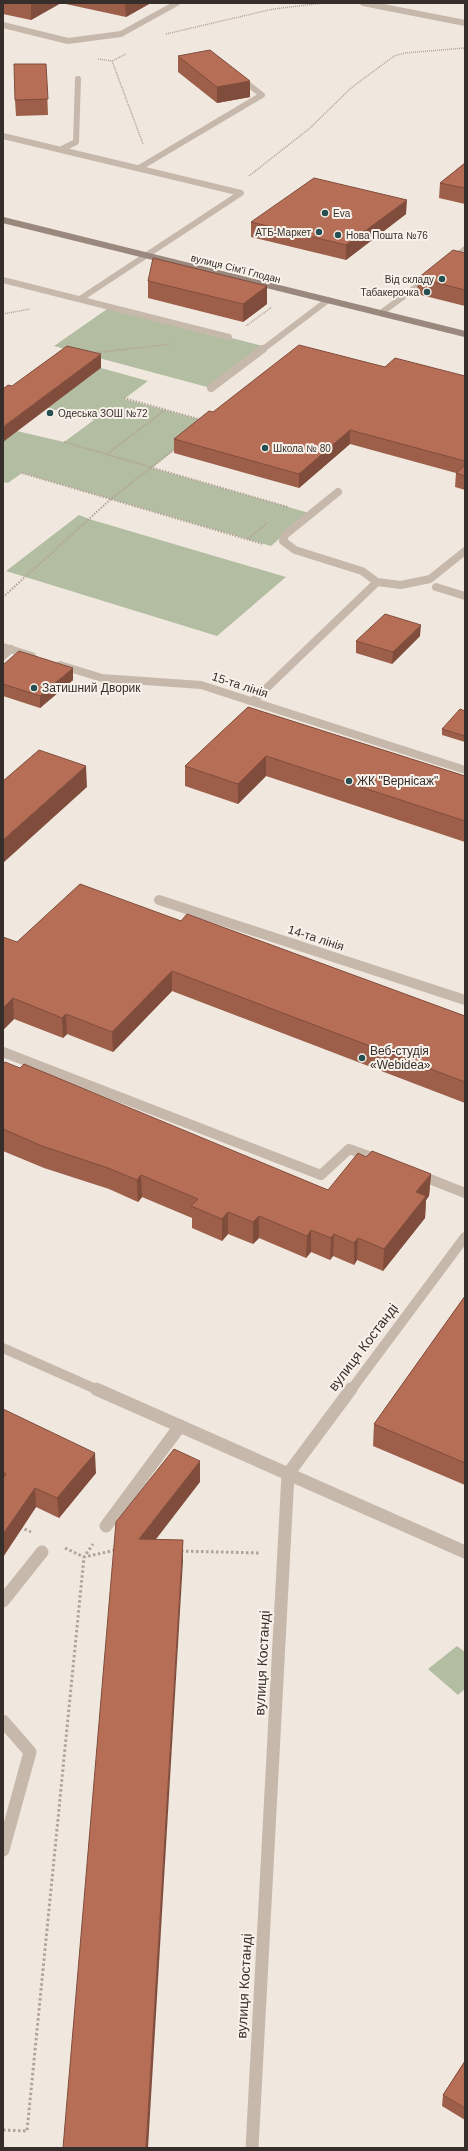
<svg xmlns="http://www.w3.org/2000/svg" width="468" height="2151" font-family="Helvetica,sans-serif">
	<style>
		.green { fill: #b3bda1 }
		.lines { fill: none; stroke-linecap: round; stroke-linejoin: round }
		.path-far2 { stroke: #b2a397; stroke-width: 1.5; stroke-dasharray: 1 1; stroke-linecap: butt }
		.path-far1 { stroke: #b2a397; stroke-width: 2; stroke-dasharray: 1.5 1.5; stroke-linecap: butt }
		.path { stroke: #b2a397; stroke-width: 3; stroke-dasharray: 2.5 2.5; stroke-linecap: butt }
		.lane-far3 { stroke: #c7b8ac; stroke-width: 6 }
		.lane-far2 { stroke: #c7b8ac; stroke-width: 8 }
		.lane-far1 { stroke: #c7b8ac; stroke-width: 10 }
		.lane { stroke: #c7b8ac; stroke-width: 13 }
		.street-far2 { stroke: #c7b8ac; stroke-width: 8 }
		.street-far1 { stroke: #c7b8ac; stroke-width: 10 }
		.street { stroke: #c7b8ac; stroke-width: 13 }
		.secondary { stroke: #9a887e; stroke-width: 6 }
		.wall { fill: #9d5f4a }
		.shaded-wall { fill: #804d3c }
		.building { fill: #b76e56; stroke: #804d3c }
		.poi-dot { fill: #254f52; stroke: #f8f2eb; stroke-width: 1.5 }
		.labels { text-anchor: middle; stroke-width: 4; stroke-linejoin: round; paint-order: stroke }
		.far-poi-label { font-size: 10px; fill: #362e2a; stroke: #f8f2eb; text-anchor: start }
		.far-street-label { font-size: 10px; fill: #362e2a; stroke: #f8f2eb }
		.street-label { font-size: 12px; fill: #362e2a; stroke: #f8f2eb }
		.poi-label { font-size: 12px; fill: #362e2a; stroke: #f8f2eb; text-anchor: start }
		.near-street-label { font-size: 14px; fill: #362e2a; stroke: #f8f2eb }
	</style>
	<rect width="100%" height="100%" fill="#f0e8df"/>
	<!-- green -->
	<path class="green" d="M110 307 267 347 211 388 54 346Z
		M101 368 148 381 124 399 209 422 152 468 309 513 271 546 22 473 8 483 3 482V441L17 431 64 442 94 420 48 408Z
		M79 515 89 519 286 577 217 636 6 571Z
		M457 1646 465 1652V1689L458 1695 428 1669Z"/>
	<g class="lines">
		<!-- path-far2 -->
		<path class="path-far2" d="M166 34 273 9 324 3
			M98 59 112 61 143 144
			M112 61 126 54
			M249 176 310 128 351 88 394 56 405 53 465 48
			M3 314 30 309
			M246 326 272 307
			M119 350 171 344"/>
		<!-- path-far1 -->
		<path class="path-far1" d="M92 353 128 349
			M124 398 202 420
			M64 442 288 507
			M107 454 165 410
			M22 473 263 544
			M248 539 267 523
			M3 597 111 499 176 448"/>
		<!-- path -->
		<path class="path" d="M20 1527 31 1532
			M65 1548 84 1557 93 1544
			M181 1551 260 1553
			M3 2130 27 2131 84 1557 116 1550"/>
		<!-- lane-far3 -->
		<path class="lane-far3" d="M363 3 465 23
			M3 25 68 41 121 34 177 3
			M3 136 241 193 80 299
			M62 149 76 142 78 79
			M139 168 262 95 239 77
			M451 260 465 249
			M3 280 229 337
			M381 313 427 279
			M262 350 328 300"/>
		<!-- lane-far2 -->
		<path class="lane-far2" d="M211 388 263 349
			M338 492 285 535 283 541 295 550 362 571 377 582 401 585 430 579 465 551
			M436 587 465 596
			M3 656 11 649
			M253 701 377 582"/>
		<!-- lane-far1 -->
		<path class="lane-far1" d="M159 900 465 1000
			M3 1052 321 1175 349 1149 380 1160
			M417 1174 465 1193"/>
		<!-- lane -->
		<path class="lane" d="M106 1526 180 1426
			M3 1601 42 1552
			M3 1721 30 1752 3 1850"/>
		<!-- street-far2 -->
		<path class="street-far2" d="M3 647 32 656
			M60 665 102 678 201 685 465 770"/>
		<!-- street-far1 -->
		<path class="street-far1" d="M3 1348 98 1390
			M351 1390 465 1237"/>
		<!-- street -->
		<path class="street" d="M96 1389 465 1552
			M252 2148 288 1474 351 1389"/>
		<!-- secondary -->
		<path class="secondary" d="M3 220 465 334"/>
	</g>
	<!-- wall -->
	<path class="wall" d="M3 3H149V4L126 17 61 3 31 20 3 14Z
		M178 56 250 97 217 103 178 72Z
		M46 64 48 115 16 116 15 100Z
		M465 163V204L439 198 440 183Z
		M406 214 346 260 251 237V222Z
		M465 253V306L417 294 418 278Z
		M148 281 267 286V304L243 322 148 298Z
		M385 367 465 376V490L455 487 456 473 350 444 299 488 174 453V439L213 412Z
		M420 636 392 664 356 653V641Z
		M3 665 73 680 40 708 3 696Z
		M248 707 465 776V842L266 776 238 804 185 786V766Z
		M465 711V742L442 735V729Z
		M181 921 465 1016V1103L172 991 113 1052 67 1034 63 1038 14 1019 3 1030 17 942Z
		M3 1064 328 1190 366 1157 431 1174 429 1196 426 1200 425 1218 383 1271 357 1260 354 1265 333 1256 330 1260 311 1252 306 1258 259 1238 253 1244 228 1234 222 1241 192 1228V1218L142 1197 138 1202 109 1189 44 1168 3 1151Z
		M465 1296V1485L373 1446 374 1424Z
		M3 1409 96 1473 59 1518 36 1507 3 1557Z
		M465 2061V2120L442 2106 443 2095Z"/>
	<!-- shaded-wall -->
	<path class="shaded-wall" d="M33 3H61L31 20V4Z
		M125 3H149V4L126 17Z
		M250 81V97L217 103V87Z
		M407 200 406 214 346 260V245Z
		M267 286V304L243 322V304Z
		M101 354V368L3 442V427Z
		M350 430V444L299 488V474Z
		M421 625 420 636 392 664 393 652Z
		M73 668V680L40 708V696Z
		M266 756V776L238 804V784Z
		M86 766 87 787 3 863V840Z
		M172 971V991L113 1052 112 1032Z
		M13 998 14 1019 3 1030V1008Z
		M66 1014 67 1034 63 1038 62 1018Z
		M431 1174 429 1196 426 1200 425 1218 383 1271 384 1249 416 1192Z
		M141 1175 142 1197 138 1202 137 1180Z
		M228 1212V1234L222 1241V1219Z
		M259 1216V1238L253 1244V1222Z
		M311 1230V1252L306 1258 307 1236Z
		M334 1234 333 1256 330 1260 331 1238Z
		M358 1238 357 1260 354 1265V1243Z
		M95 1453 96 1473 59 1518 57 1498Z
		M200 1461V1482L140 1560 139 1539Z
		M35 1488 36 1507 3 1557V1534Z
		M183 1540V1561L148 2148H146Z"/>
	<!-- building -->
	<path class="building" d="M210 50 250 81 217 87 178 56Z
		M14 64H46L48 99 15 100Z
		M465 163V188L440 183Z
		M314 178 407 200 346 245 251 222Z
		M453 250 465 253V290L418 278Z
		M153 258 267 286 243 304 148 281Z
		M299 345 385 367 395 358 465 376V384L464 385H465V461L350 430 299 474 174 439 209 411 213 412Z
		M67 346 101 354 3 427V389L8 385 12 386Z
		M465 465V476L456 473Z
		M385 614 421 625 393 652 356 641Z
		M19 651 73 668 40 696 3 684V665Z
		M248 707 465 776V821L266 756 238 784 185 766Z
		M460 709 465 711V736L442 729Z
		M39 750 86 766 3 840V781Z
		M80 884 181 921 187 914 465 1016V1082L172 971 112 1032 66 1014 62 1018 13 998 3 1008V937L17 942Z
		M5 1062 20 1068 24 1064 328 1190 358 1153 366 1157 372 1151 431 1174 416 1192 426 1196 384 1249 358 1238 354 1243 334 1234 331 1238 311 1230 307 1236 259 1216 253 1222 228 1212 222 1219 191 1206 198 1199 141 1175 137 1180 108 1168 42 1146 3 1129V1064Z
		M465 1296V1463L374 1424Z
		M3 1409 95 1453 57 1498 35 1488 3 1534V1478L6 1474 3 1472Z
		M174 1449 200 1461 139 1539 183 1540 146 2148H63L116 1522Z
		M465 2061V2108L443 2095Z"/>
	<!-- markers -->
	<g class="poi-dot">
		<circle cx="325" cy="213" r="4"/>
		<circle cx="319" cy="232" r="4"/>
		<circle cx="338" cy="235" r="4"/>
		<circle cx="442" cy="279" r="4"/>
		<circle cx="427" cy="292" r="4"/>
		<circle cx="50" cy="413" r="4"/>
		<circle cx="265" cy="448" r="4"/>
		<circle cx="34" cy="688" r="4"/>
		<circle cx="349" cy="781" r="4"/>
		<circle cx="362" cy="1058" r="4"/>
	</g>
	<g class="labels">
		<!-- far-poi labels -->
		<g class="far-poi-label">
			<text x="333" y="217">Eva</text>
			<text x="311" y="236" text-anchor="end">АТБ-Маркет</text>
			<text x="346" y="239">Нова Пошта №76</text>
			<text x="434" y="283" text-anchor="end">Від складу</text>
			<text x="419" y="296" text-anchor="end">Табакерочка</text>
			<text x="58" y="417">Одеська ЗОШ №72</text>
			<text x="273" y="452">Школа № 80</text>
		</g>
		<!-- far-street labels -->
		<g class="far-street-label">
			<text transform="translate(236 268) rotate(14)" y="4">вулиця Сім'ї Глодан</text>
		</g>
		<!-- street labels -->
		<g class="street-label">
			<text transform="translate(240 685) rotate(18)" y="4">15-та лінія</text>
			<text transform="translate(316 938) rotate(18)" y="4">14-та лінія</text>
		</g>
		<!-- poi labels -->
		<g class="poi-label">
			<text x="42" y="692">Затишний Дворик</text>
			<text x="357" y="785">ЖК "Вернісаж"</text>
			<text x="370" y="1055">Веб-студія<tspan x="370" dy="14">«Webidea»</tspan></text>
		</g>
		<!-- near-street labels -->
		<g class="near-street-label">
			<text transform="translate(363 1347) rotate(-53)" y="5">вулиця Костанді</text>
			<text transform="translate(262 1663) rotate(-87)" y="5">вулиця Костанді</text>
			<text transform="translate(244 1986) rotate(-87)" y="5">вулиця Костанді</text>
		</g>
	</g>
	<!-- border -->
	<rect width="468" height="2151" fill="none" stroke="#362e2a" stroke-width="8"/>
</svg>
